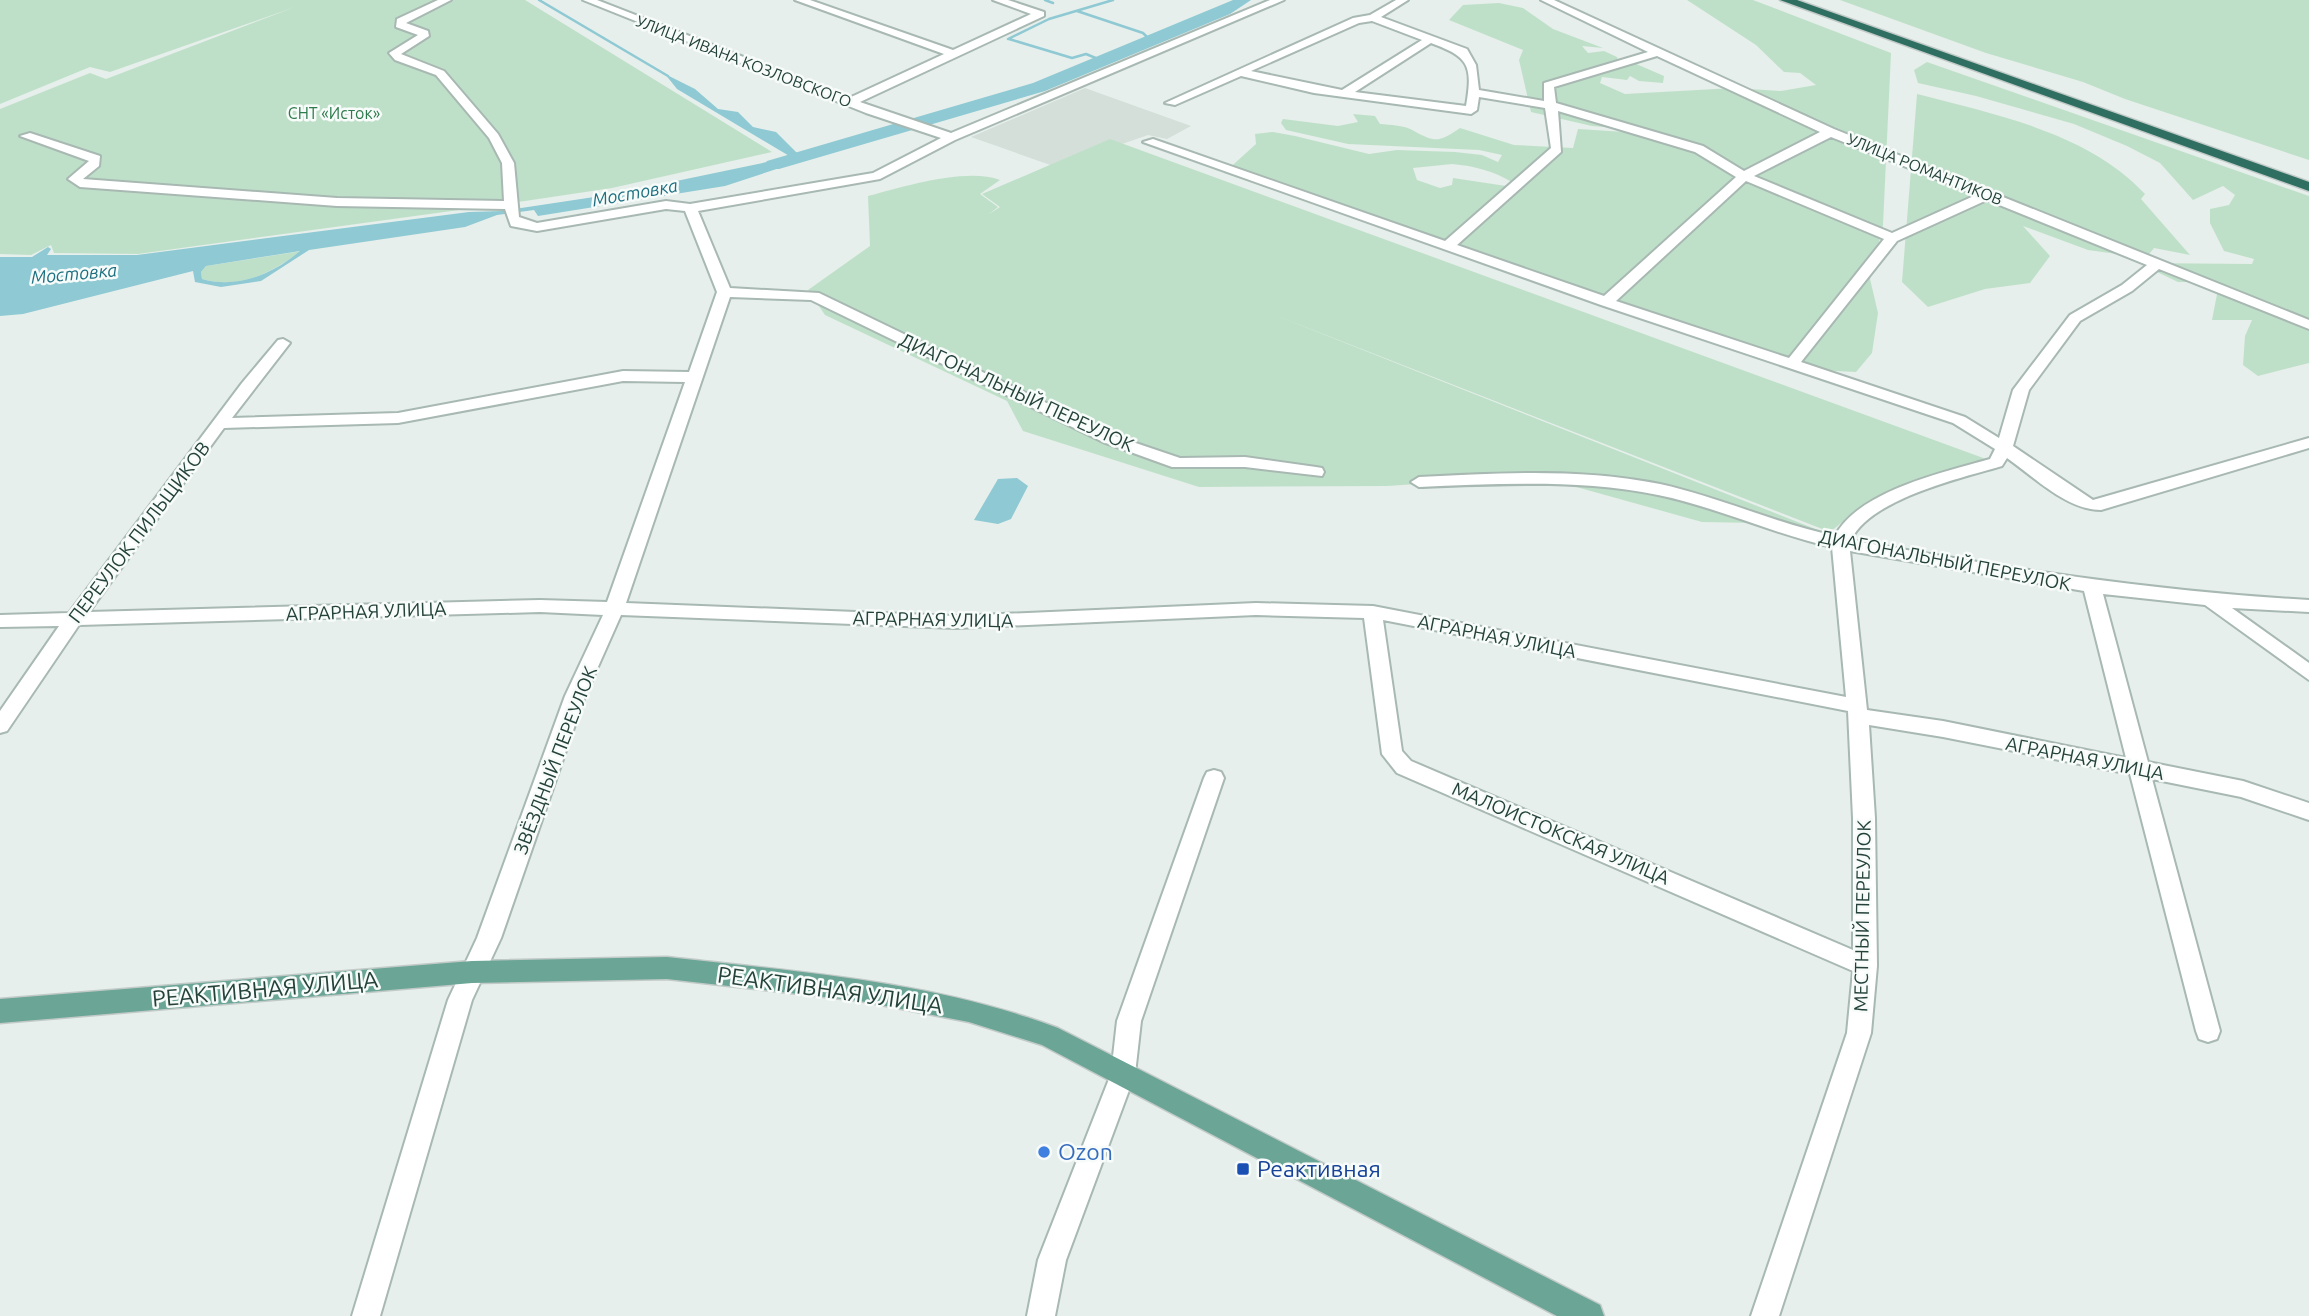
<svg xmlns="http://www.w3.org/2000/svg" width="2309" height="1316" font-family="Ubuntu,sans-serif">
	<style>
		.built { fill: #d4dfda }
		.green { fill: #bfe0c8; fill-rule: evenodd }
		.water { fill: #8ec9d4; fill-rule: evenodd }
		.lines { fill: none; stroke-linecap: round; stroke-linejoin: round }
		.stream { stroke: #8ec9d4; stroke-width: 2.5 }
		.river { fill: #8ec9d4; fill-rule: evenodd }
		.minor-casing { stroke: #a8b8b2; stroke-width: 4 }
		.major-casing { stroke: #c2cac8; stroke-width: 3 }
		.highway-casing { stroke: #c2cac8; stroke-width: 3 }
		.minor { fill: #fff; fill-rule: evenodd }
		.major { fill: #6aa596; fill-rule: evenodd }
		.highway { fill: #2f6f62; fill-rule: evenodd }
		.shop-dot { fill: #3f7fe0; stroke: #f7fbf9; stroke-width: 2.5 }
		.transit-dot { fill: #1a4fb4; stroke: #f7fbf9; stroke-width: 2.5 }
		.labels { text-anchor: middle; stroke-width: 5; stroke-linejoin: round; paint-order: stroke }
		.far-street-label { font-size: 16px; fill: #24423a; stroke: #f7fbf9 }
		.far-park-label { font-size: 16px; fill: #2d7a4b; stroke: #f7fbf9 }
		.far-water-label { font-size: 18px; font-style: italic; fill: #1c6f80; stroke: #f7fbf9 }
		.street-label { font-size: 19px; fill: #24423a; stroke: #f7fbf9 }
		.near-street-label { font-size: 23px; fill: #24423a; stroke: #f7fbf9 }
		.near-shop-label { font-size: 23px; fill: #366cbe; stroke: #f7fbf9; text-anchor: start }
		.near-transit-label { font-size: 23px; fill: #164399; stroke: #f7fbf9; text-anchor: start }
	</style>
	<rect width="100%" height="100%" fill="#e6efeb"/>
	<!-- built -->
	<path class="built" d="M1085 88 1191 126 1167 139 1148 135 1056 167 971 137Z"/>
	<!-- green -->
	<path class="green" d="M0 0H525L772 152 612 188 525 201 138 254 54 253 51 245 31 255 0 254V109L90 73 106 79 295 7 110 72 90 67 0 104Z
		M1687 0H1753L1891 53 1883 225 1870 279 1878 313 1872 353 1856 372 1796 369 1773 363 1224 173 1256 144 1255 134 1273 132 1295 136 1369 154 1397 150 1455 152 1482 155 1498 162 1502 155 1479 150 1348 144 1286 130 1281 123 1283 119 1338 126 1358 122 1353 114 1375 116 1380 124C1390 125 1405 125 1414 131 1436 143 1439 142 1460 128L1514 145 1573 148 1578 129 1625 132 1644 127 1633 124 1616 128 1592 126 1531 112 1519 60 1523 50 1449 20 1463 5 1499 3 1523 8 1553 29 1603 48 1582 46 1588 53 1604 51 1617 57 1620 68 1634 63 1664 76 1663 83 1639 81 1630 76 1627 80 1602 77 1600 83 1625 94 1734 88 1781 91 1816 85 1800 73 1784 72 1756 45ZM1452 164C1475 166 1493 171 1512 182L1506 186 1453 178 1452 185 1440 188 1417 180 1413 168Z
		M1840 0H2309V160L2125 99 2083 82 1986 53Z
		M1927 62 2309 196V363L2258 376 2243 365 2245 336 2252 320H2212L2218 289 2208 282H2178L2138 263 2252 264 2254 259 2224 251 2210 223V209L2229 205 2235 195 2223 186 2193 200 2160 163 2127 146 2074 124 1976 96 1918 83 1914 70Z
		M1917 94C1994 114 2089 133 2145 194L2141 199 2190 255 2154 248 2146 258 2088 250 2023 226 2050 256 2030 283 1985 289 1928 307 1902 282Z
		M1110 139 1986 459 1905 485 1865 504 1830 532 1272 314 1828 534 1800 537 1758 523 1702 522 1537 476 1387 486 1199 487 1023 431 1007 401 825 315 808 290 870 246 868 196C902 187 967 167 1000 180L980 194 998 207 989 214 1000 207 982 194Z
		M302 251C271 272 242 290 202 279L201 272 206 266Z"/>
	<!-- water -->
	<path class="water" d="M665 74 695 89 718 109 738 112 753 127 776 132 798 154H807L801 161 725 186 538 216 534 210 497 215 465 227 309 250 261 281 221 287 195 282 193 271 23 314 0 316V257H32L48 247 51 249 47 255H137L469 212 502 211 614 194 791 157 677 89ZM300 251C273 274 238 289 202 279L201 272 206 266Z
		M1017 478 1028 486 1011 519 998 524 974 520 998 479Z"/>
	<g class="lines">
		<!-- stream -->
		<path class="stream" d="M539 0 668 76
			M1045 0 1053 3
			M1077 11 1143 33 1150 40
			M1008 39 1049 19 1113 0
			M1009 39 1072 58 1086 54 1103 61"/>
		<!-- river -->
		<path class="river" d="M1233 0H1251L1230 14 1045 91 779 169H767L764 165 767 161 1033 83Z"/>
		<defs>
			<path id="minor" d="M438 0H451L406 23 428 31 429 36 401 54 444 71 498 134 514 163 519 217 537 223 666 201 690 204 873 173 941 138 866 113 583 0H597L849 98 944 54 795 0H810L953 50 1031 14 993 0H1008L1044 12V16L860 102 951 133 1270 0H1284L955 140 880 179 698 211 730 288 819 293 1115 436 1180 458 1245 457 1316 467 1322 468 1324 472 1322 476 1245 467H1172L1103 442 811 300 730 297 626 603 956 616 1256 603 1373 606 1846 697 1832 547C1773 534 1717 507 1658 495 1579 479 1499 484 1419 487L1411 482 1419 477C1499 473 1580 468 1660 484 1719 497 1775 523 1835 536 1858 491 1944 472 1990 459L1995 449 1953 423 1601 305 1143 142 1153 139 1445 241 1551 148 1545 108 1479 97 1477 110 1471 114 1314 93 1241 76 1175 105 1165 103 1353 18 1370 15 1396 0H1408L1381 17 1467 49 1476 65 1479 90 1544 101V83L1648 52 1541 0H1554L1834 129 2309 320V329L2159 269 2132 291 2080 321 2029 390 2013 446 2093 500 2309 438V448L2101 510C2067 510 2034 477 2007 458L2002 466C1961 478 1870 499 1851 540 2003 568 2154 591 2309 600V612L2232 608 2309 663V680L2205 605 2103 594 2148 762 2243 781 2309 803V820L2241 797 2152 779 2220 1031 2217 1039 2208 1042 2199 1039 2196 1031 2130 774 1943 737 1869 725 1875 818 1877 966 1871 1033 1779 1316H1751L1847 1033 1853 971 1397 773 1382 754 1364 618 1256 615 956 628 621 615 585 696 501 938 472 1000 380 1316H352L448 1000 477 938 565 696 603 615 540 612 79 625 7 731 0 733V711L59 626 0 627V615L69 613 242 383 278 340 283 339 290 343 232 418 398 413 623 371 689 372 717 292 685 211 666 209 537 231 511 226 505 209 337 206 80 187 68 179 89 161 20 136 30 133 100 156 99 166 83 179 337 198 504 201 502 163 489 138 436 75 395 60 389 53 418 35 396 27 397 19ZM1372 21 1422 40 1342 90 1251 71 1359 23ZM1431 43C1469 57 1473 65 1466 106L1355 92ZM1657 56 1820 132 1744 171 1703 146 1556 103 1554 87ZM1558 111 1695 152 1736 177 1604 296 1457 245 1561 152ZM1831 137 1976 195 1892 233 1754 176ZM1746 181 1884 239 1789 358 1616 301ZM1987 200 2147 265 2122 285 2070 315 2013 390 1999 438 1965 417 1801 362 1897 241ZM623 381 685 382 607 602 540 600 89 612 224 428 398 423ZM1850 551 2084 591 2126 758 1943 721 1867 710ZM1383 620 1848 711 1853 818V950L1411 761 1402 751Z
				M1214 770 1221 772 1224 778 1141 1021 1135 1074 1066 1260 1055 1316H1027L1038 1260 1111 1074 1117 1021 1204 778 1207 772Z"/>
			<path id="major" d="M667 957C799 972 933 981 1058 1028L1600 1305 1604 1316H1557L1042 1045 969 1022 860 1001 667 979 472 983 0 1023V999L472 961Z"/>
			<path id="highway" d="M1780 0H1797L2309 182V191Z"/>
		</defs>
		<!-- minor casing -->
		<use href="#minor" class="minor-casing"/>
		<!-- major casing -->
		<use href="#major" class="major-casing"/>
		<!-- highway casing -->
		<use href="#highway" class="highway-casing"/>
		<!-- minor -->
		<use href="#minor" class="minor"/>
		<!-- major -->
		<use href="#major" class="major"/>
		<!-- highway -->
		<use href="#highway" class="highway"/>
	</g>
	<!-- markers -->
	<circle class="shop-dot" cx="1044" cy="1152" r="7"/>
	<rect class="transit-dot" x="1236" y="1162" width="14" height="14" rx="3.5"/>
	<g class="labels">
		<!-- far-street labels -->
		<g class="far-street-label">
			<text transform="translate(744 61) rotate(21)" y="6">УЛИЦА ИВАНА КОЗЛОВСКОГО</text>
			<text transform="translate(1925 169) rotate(22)" y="6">УЛИЦА РОМАНТИКОВ</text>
		</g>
		<!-- far-park labels -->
		<g class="far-park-label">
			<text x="334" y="119">СНТ «Исток»</text>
		</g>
		<!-- far-water labels -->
		<g class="far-water-label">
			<text transform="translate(635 193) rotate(-10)" y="6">Мостовка</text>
			<text transform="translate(74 274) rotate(-5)" y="6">Мостовка</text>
		</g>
		<!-- street labels -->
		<g class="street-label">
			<text transform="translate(1017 392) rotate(25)" y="7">ДИАГОНАЛЬНЫЙ ПЕРЕУЛОК</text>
			<text transform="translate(139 532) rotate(-53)" y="7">ПЕРЕУЛОК ПИЛЬЩИКОВ</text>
			<text transform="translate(1945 560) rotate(11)" y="7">ДИАГОНАЛЬНЫЙ ПЕРЕУЛОК</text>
			<text transform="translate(366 611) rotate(-2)" y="7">АГРАРНАЯ УЛИЦА</text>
			<text transform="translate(933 619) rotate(1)" y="7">АГРАРНАЯ УЛИЦА</text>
			<text transform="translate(1497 636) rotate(11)" y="7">АГРАРНАЯ УЛИЦА</text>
			<text transform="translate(2085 758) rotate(11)" y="7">АГРАРНАЯ УЛИЦА</text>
			<text transform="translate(555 760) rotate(-69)" y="7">ЗВЁЗДНЫЙ ПЕРЕУЛОК</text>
			<text transform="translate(1561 833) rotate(23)" y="7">МАЛОИСТОКСКАЯ УЛИЦА</text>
			<text transform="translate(1862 916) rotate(-89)" y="7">МЕСТНЫЙ ПЕРЕУЛОК</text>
		</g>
		<!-- near-street labels -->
		<g class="near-street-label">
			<text transform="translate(265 989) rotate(-5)" y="8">РЕАКТИВНАЯ УЛИЦА</text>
			<text transform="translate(830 990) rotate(8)" y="8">РЕАКТИВНАЯ УЛИЦА</text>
		</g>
		<!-- near-shop labels -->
		<g class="near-shop-label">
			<text x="1058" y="1160">Ozon</text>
		</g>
		<!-- near-transit labels -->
		<g class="near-transit-label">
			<text x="1257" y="1177">Реактивная</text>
		</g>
	</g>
</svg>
